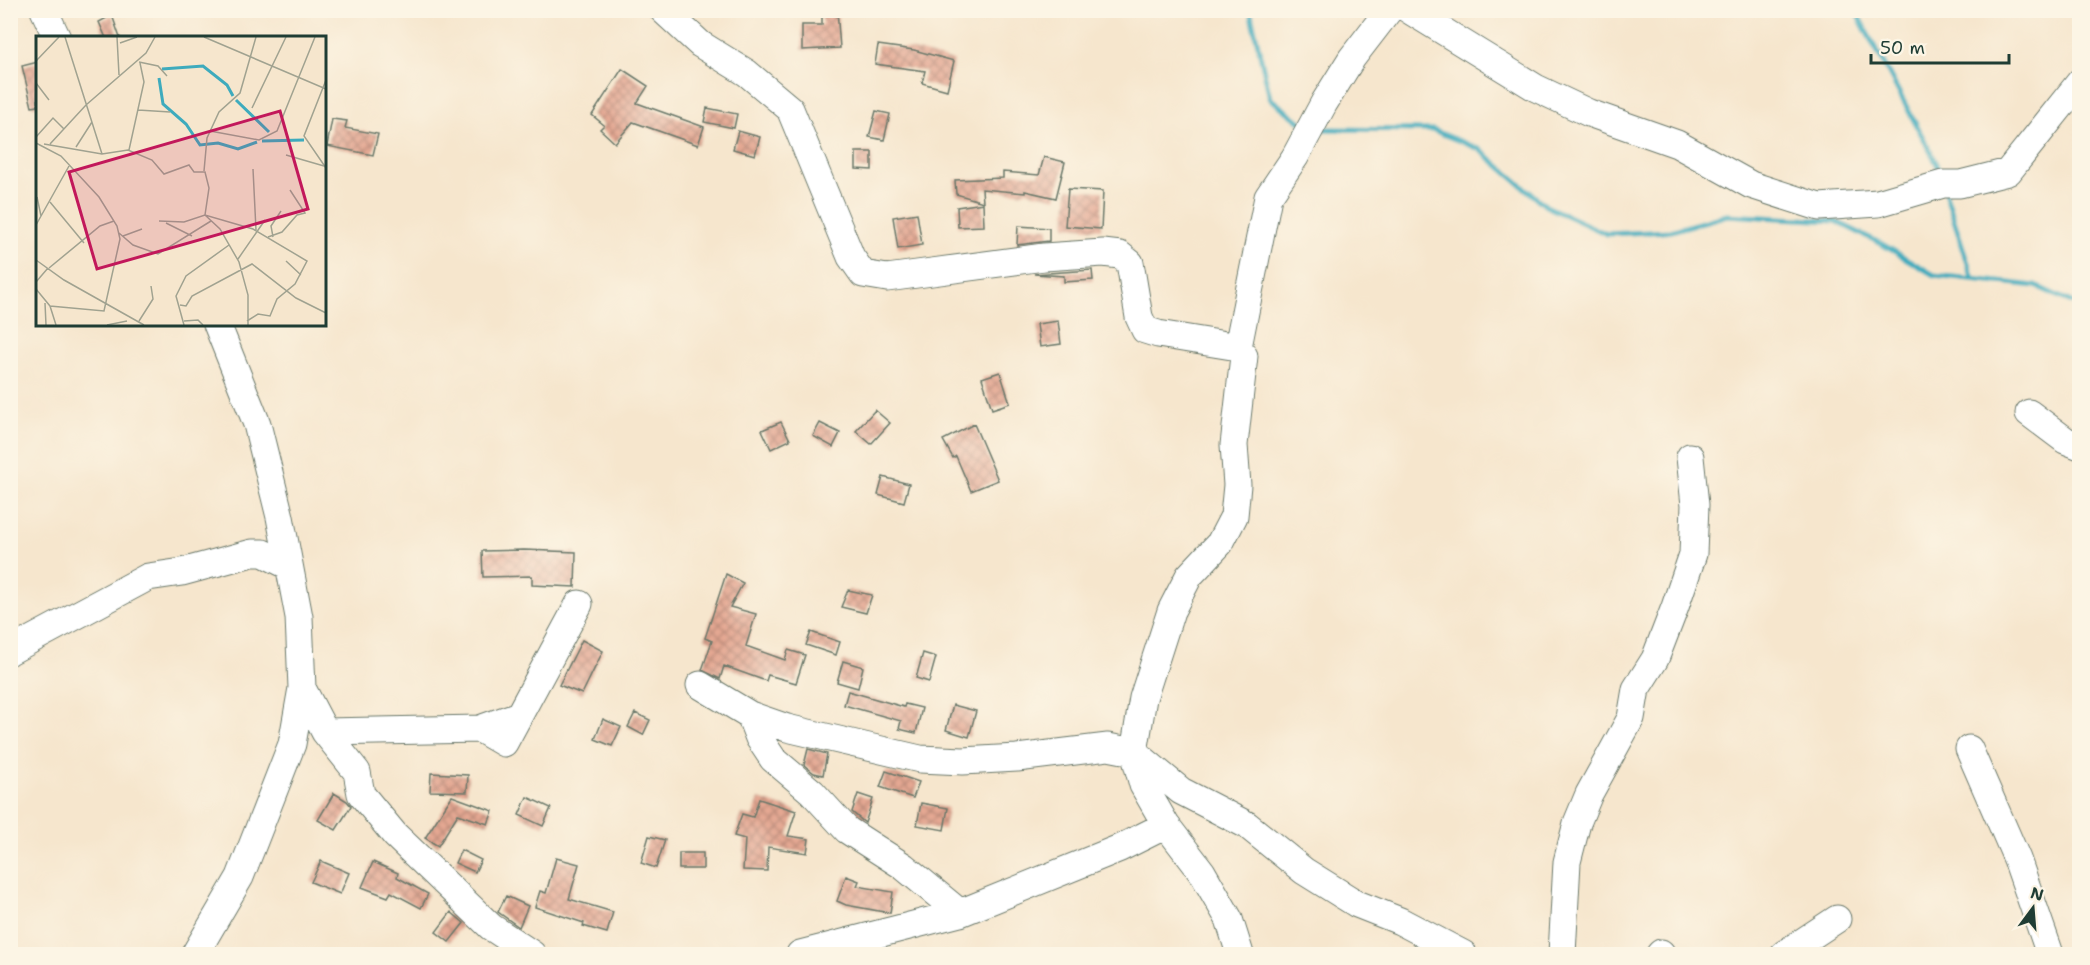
<svg xmlns="http://www.w3.org/2000/svg" width="2090" height="965" font-family="'Shantell Sans',sans-serif">
	<style>
		.lines { fill: none; stroke-linecap: round; stroke-linejoin: round }
		.stream { stroke: #3eabbd; stroke-width: 5 }
		.building { fill: url(#building-cross-hatch) }
		.minor-casing { stroke: #6a786a; stroke-width: 29 }
		.minor { stroke: #fff; stroke-width: 27 }
		.inset-river { fill: none; stroke: #3eabbd; stroke-width: 3 }
		.inset-road { fill: none; stroke: #a0a290; stroke-width: 1.5 }
		.view { fill: #c2185b; fill-opacity: 0.15; stroke: #c2185b; stroke-width: 3 }
		.inset-edge { fill: none; stroke: #1f3d34; stroke-width: 3 }
	</style>
	<defs>
		<pattern id="building-cross-hatch" width="8" height="8" patternUnits="userSpaceOnUse" patternTransform="scale(1.5)"><rect width="8" height="8" fill="#e4a792"/><path d="M0 0l8 8M0 8l8-8" fill="none" stroke="#b88978"/></pattern>
	</defs>
	<rect width="100%" height="100%" fill="#fcf5e5"/>
	<filter id="ink" filterUnits="userSpaceOnUse"><feTurbulence type="fractalNoise" baseFrequency=".0167" numOctaves="2"/><feDisplacementMap in="SourceGraphic" scale="12" xChannelSelector="R" yChannelSelector="G"/><feConvolveMatrix kernelMatrix="1 2 1 2 8 2 1 2 1" color-interpolation-filters="sRGB"/></filter>
	<filter id="wash" filterUnits="userSpaceOnUse"><feTurbulence type="fractalNoise" baseFrequency=".008" numOctaves="4" result="noise"/><feDisplacementMap in="SourceGraphic" scale="24" xChannelSelector="R" yChannelSelector="G"/><feGaussianBlur stdDeviation="1.35" result="paint"/><feColorMatrix in="noise" values="0 0 0 0 0 0 0 0 0 0 0 0 0 0 0 0 0 1.4 0 .05"/><feComposite in="paint" operator="in"/></filter>
	<g filter="url(#wash)">
		<rect width="100%" height="100%" fill="#f6e6cd"/>
		<g class="lines">
			<!-- stream -->
			<path class="stream" d="M1250 10 1270 98 1303 124
				M1855 10 1937 164 1941 177
				M1320 129 1433 130 1479 149 1546 206 1607 234 1671 231 1727 215 1835 221 1880 243 1934 275 2036 286 2080 306
				M1945 192 1973 279"/>
		</g>
		<g id="blocks">
			<!-- building -->
			<path class="building" d="M822 10H837L840 48 802 50V25H822Z
				M112 15 120 38H106L99 22Z
				M878 45 914 50 954 61 947 90 922 83 925 71 875 64Z
				M38 62V106L32 107 22 66Z
				M622 69 648 86 637 103 704 127 698 145 633 122 615 143 600 129 604 125 592 115Z
				M707 108 737 114 734 128 704 122Z
				M876 111 890 114 884 140 869 137Z
				M332 119 347 121 345 128 378 134 373 155 327 146Z
				M738 131 760 137 755 155 733 149Z
				M856 152H872V170L856 169Z
				M1044 157 1065 162 1056 198 1025 191V193L982 189 983 202 956 194 955 180 1003 178V172L1039 175Z
				M1068 189 1103 191 1101 229 1065 226Z
				M983 203 984 226 958 227 957 207Z
				M917 213 922 245 898 249 893 217Z
				M1018 226 1049 228V241L1017 245Z
				M1092 270 1093 280 1064 282V276L1034 274Z
				M1058 321 1061 344 1040 347 1037 324Z
				M1000 372 1010 403 992 409 982 378Z
				M875 410 890 423 871 444 856 431Z
				M781 422 790 440 771 449 762 430Z
				M820 423 840 433 833 447 813 436Z
				M974 424 998 480 971 491 956 456 953 458 943 440Z
				M883 477 909 484 904 502 878 495Z
				M524 550 576 552 575 587 532 585V576L483 577 482 551Z
				M726 574 743 583 730 607 756 614 746 646 785 660 788 650 805 655 796 683 768 675 766 681 724 666 720 679 702 670 712 641 705 638Z
				M848 590 872 595 866 613 841 607Z
				M811 632 840 642 836 655 806 645Z
				M582 640 603 651 582 694 559 685Z
				M923 653 936 657 929 682 916 678Z
				M843 661 863 667 858 688 837 682Z
				M848 691 904 707 905 704 922 708 916 733 899 729 901 721 844 705Z
				M953 705 976 711 969 737 946 730Z
				M635 713 650 720 643 735 628 727Z
				M603 719 621 727 612 746 595 739Z
				M808 749 827 754 823 775 814 773 804 765Z
				M886 771 919 782 913 798 880 787Z
				M431 773 468 775 467 792 430 791Z
				M334 793 347 801 351 806 336 830 318 820Z
				M858 794 873 799 865 823 852 812Z
				M452 796 493 811 488 824 458 814 438 846 425 838Z
				M527 797 551 808 543 826 519 815Z
				M759 799 796 811 788 836 809 839 807 853 768 847 767 871 743 870 745 839 734 836 742 814 753 817Z
				M921 803 948 808 944 830 917 825Z
				M649 836 665 840 656 868 641 863Z
				M461 850 481 860 475 872 455 863Z
				M679 853H703V869H679Z
				M556 858 579 864 569 899 613 912 607 933 583 926 584 923 535 907 540 891 546 893Z
				M321 861 349 873 340 894 311 882Z
				M373 862 398 873 397 877 428 894 421 908 391 892 388 897 362 887Z
				M846 876 859 881 857 886 893 892 890 913 846 905 837 901Z
				M506 896 528 906 519 927 498 912Z
				M451 912 464 923 449 942 436 932Z"/>
		</g>
	</g>
	<g filter="url(#ink)">
		<use href="#blocks" fill-opacity="0" stroke="#6a786a" stroke-width="1.5"/>
		<g class="lines">
			<defs>
				<path id="minor" d="M44 10 57 38
					M663 10 700 44 747 73 790 109 851 257 863 274 887 278 1044 257 1103 253 1120 255 1130 263 1139 317 1145 330 1158 334 1238 347 1244 356 1234 445 1237 485 1234 516 1220 543 1189 576 1171 611 1143 698 1134 752 1143 785 1166 825 1202 872 1229 919 1240 954
					M1409 10 1536 88 1589 113 1677 144 1751 185 1819 207 1878 203 1943 184H1960L2008 172 2080 82
					M1238 347 1268 197 1295 157 1324 103 1352 58 1389 10
					M2029 413 2065 440 2080 446
					M10 651 148 577 182 572 252 553H263L289 566
					M700 685 750 715 787 728 920 759 963 761 1017 758 1108 747 1134 752 1181 791 1247 825 1304 871 1357 904 1400 921 1463 954
					M302 688 325 732 357 772 361 794 395 835 491 927 532 954
					M750 715 759 738 773 759 812 792 847 830 903 866 960 913
					M480 729 504 743 579 604
					M325 732 480 729 519 715
					M1969 749 2017 859 2050 954
					M195 954 240 877 292 744 302 688 299 617 280 517 257 424 217 324
					M800 954 960 913 1120 848 1166 825
					M1562 954 1567 862 1577 823 1589 794 1631 718 1636 689 1655 659 1675 607 1693 554 1695 505 1690 457
					M1660 954 1661 953
					M1784 954 1837 919"/>
			</defs>
			<!-- minor casing -->
			<use href="#minor" class="minor-casing"/>
			<!-- minor -->
			<use href="#minor" class="minor"/>
		</g>
	</g>
	<!-- overview -->
	<g transform="translate(36 36)">
		<rect width="290" height="290" fill="#f6e6cd"/>
		<path class="inset-river" d="M126 33 167 30 191 49 197 60M123 42 127 68 150 88 164 109 182 107 202 113 221 106M200 64 233 96M226 105 268 104"/>
		<path class="inset-road" d="M29 1 66 118M81 1 83 39M168 1 290 53M84 7 101 1M0 25 23 1M103 26 122 30 131 40M290 44 268 100 290 132M0 47 13 64M216 72 250 1M102 74 134 76M174 95 223 104 241 95 279 1M0 101 17 82 28 93M0 107 25 120 63 161 81 190 84 203 68 275 14 270 0 253M8 108 66 118 92 114 116 124 128 138 153 129 158 136H169L173 152 169 179 184 193 203 226 212 259V289M14 108 50 69 110 17 119 1M40 111 56 86M93 114 108 46 104 27M250 119 288 130M217 133 220 194M168 135 171 102 183 76 204 57 220 1M1 161 5 180M14 166 48 207M123 185 148 186 169 179 217 193 271 225 259 248 241 263 234 280 222 278 211 285M130 187 156 200M0 189 33 130M83 197 97 209 122 218 175 185M87 200 106 193M232 201 246 196 261 179 269 177 254 154M237 201 235 190 245 175M202 223 229 184M0 224 28 244 108 289M250 225 265 239M13 232 64 190 78 185M0 246 12 232M9 267 10 289M144 269 150 270 156 260 216 228 260 262 290 277M14 270 20 289M103 285 117 263 115 250M148 285 162 284 167 289M71 289 91 285M148 289 140 260 150 240 193 209"/>
		<path class="view" d="M244 75 272 173 61 233 33 136Z"/>
		<rect width="290" height="290" class="inset-edge"/>
	</g>
	<!-- margin -->
	<rect width="2090" height="965" fill="none" stroke="#fcf5e5" stroke-width="36"/>
	<!-- north arrow -->
	<g transform="translate(2033 908) rotate(16)" stroke="#fcf5e5" stroke-width="4.5" paint-order="stroke">
	<path d="M0-4.5L10 22L0 15L-10 22Z" fill="#1f3d34"/>
	<text y="-9" font-size="16" font-weight="bold" text-anchor="middle" fill="#1f3d34">N</text>
	</g>
	<!-- scale -->
	<path d="M1871 54v9h138v-9" fill="none" stroke="#1f3d34" stroke-width="3"/>
	<text x="1880" y="54" font-size="18" fill="#1f3d34" stroke="#fcf5e5" stroke-width="4.5" paint-order="stroke">50 m</text>
</svg>
